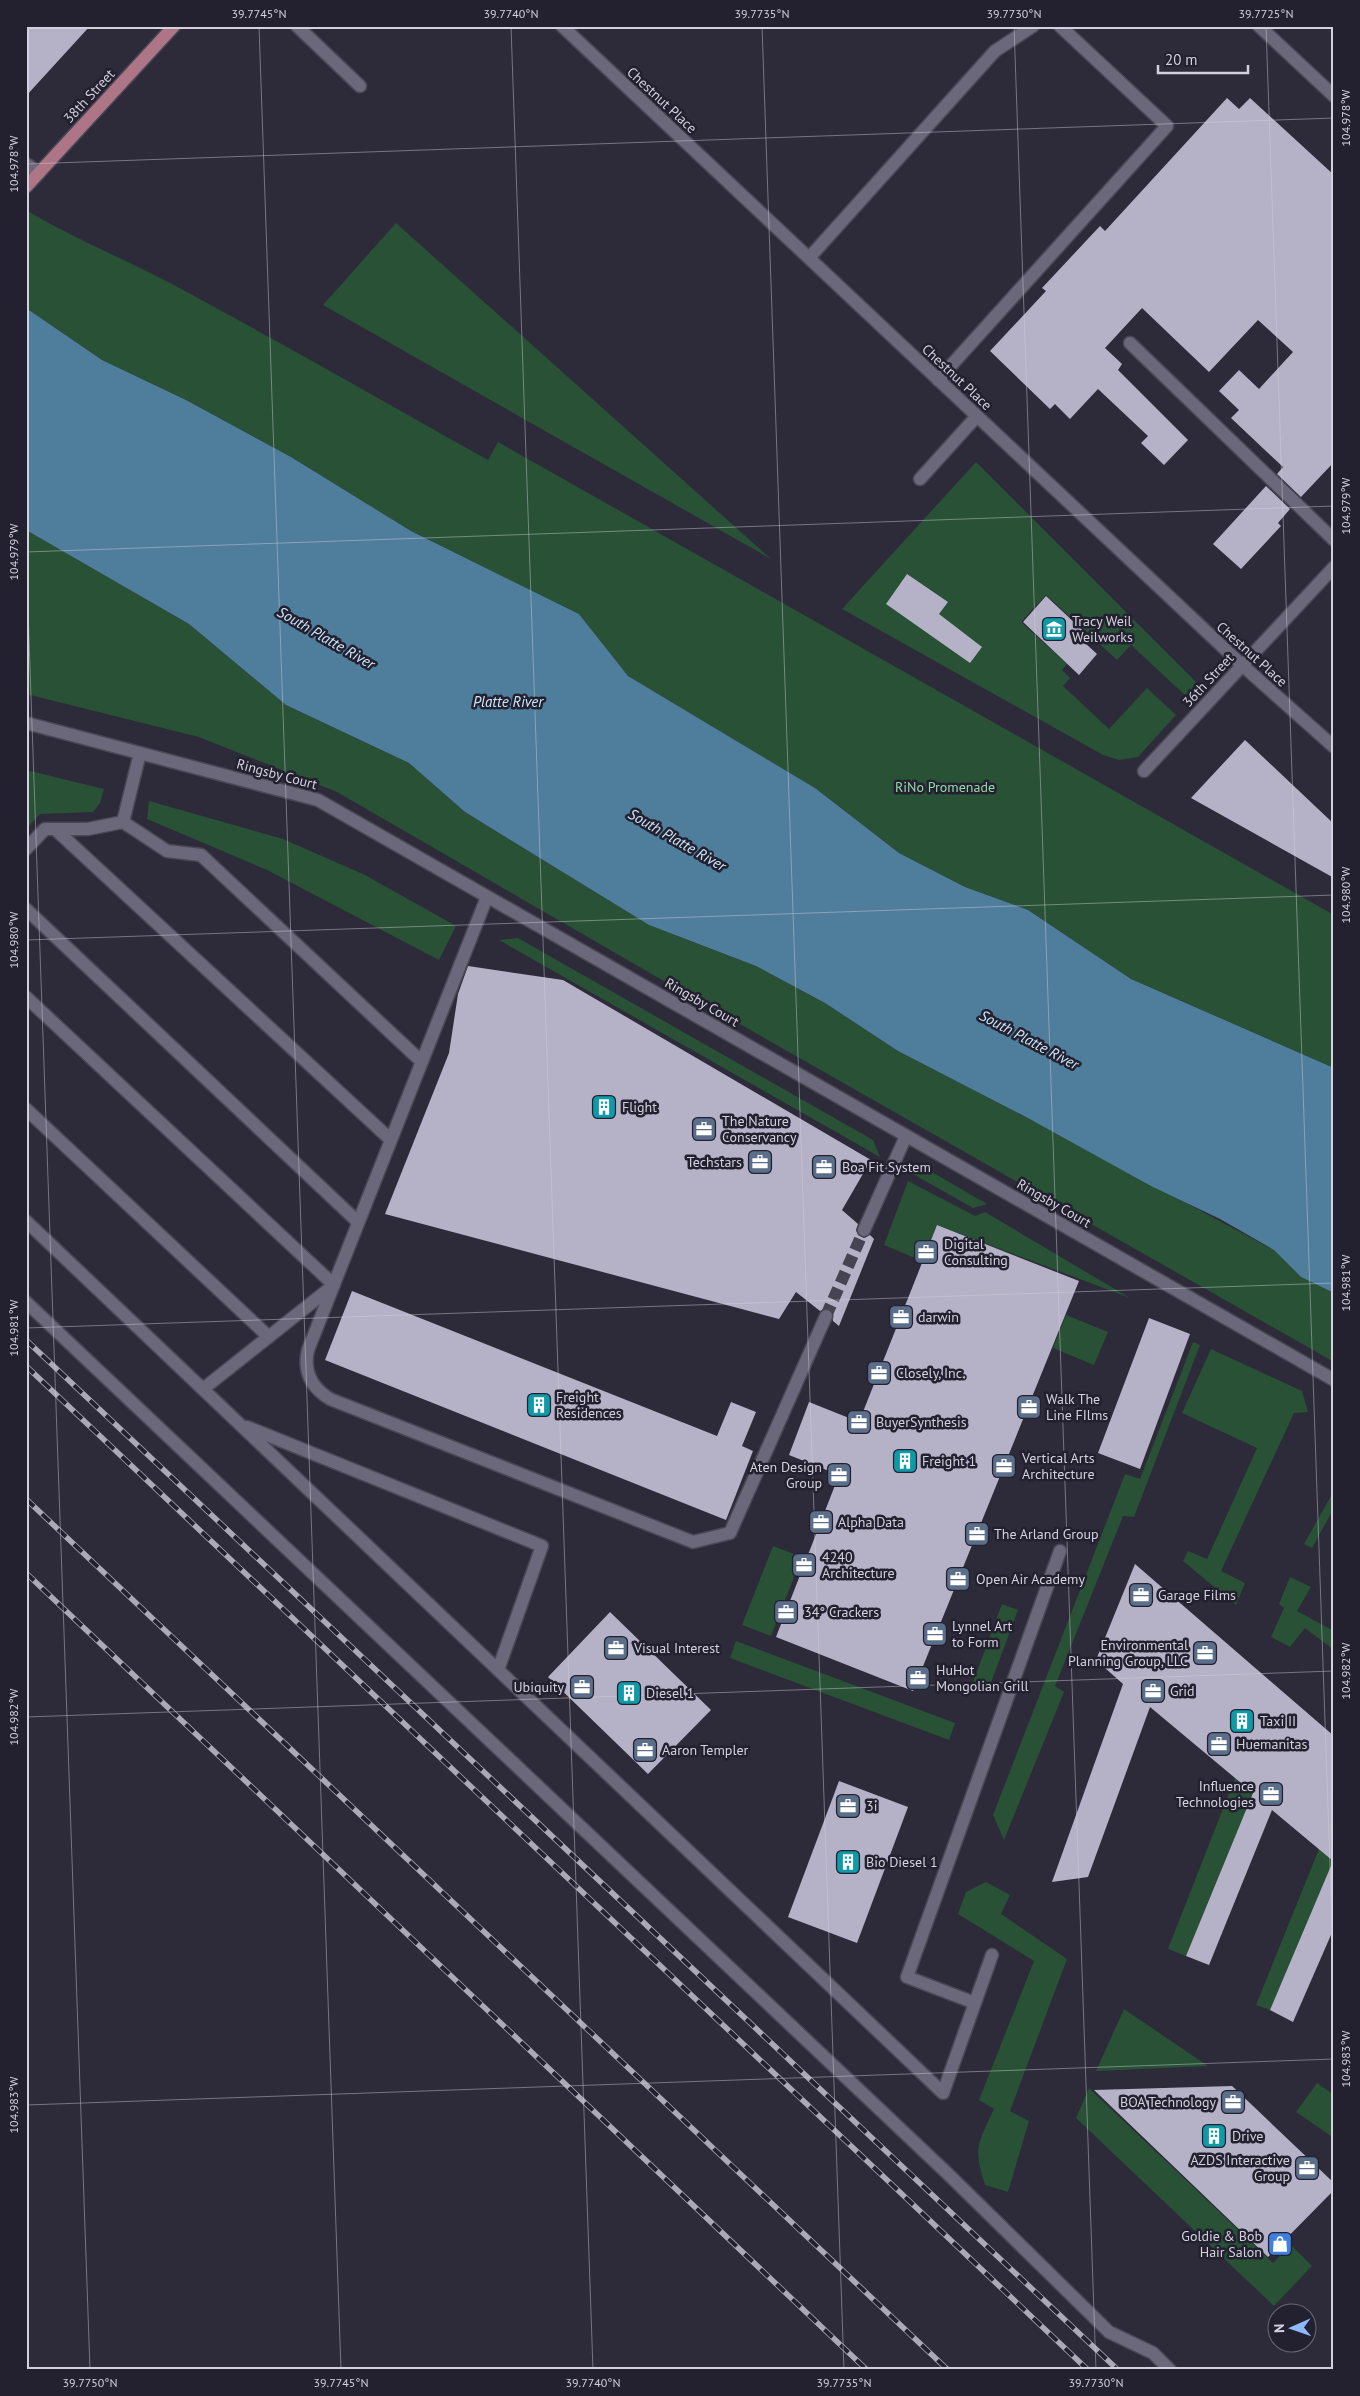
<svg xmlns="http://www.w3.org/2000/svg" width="1360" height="2396" font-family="'PT Sans',sans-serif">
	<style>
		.green { fill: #285136 }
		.water { fill: #4f7d9c }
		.building { fill: #b5b2c7 }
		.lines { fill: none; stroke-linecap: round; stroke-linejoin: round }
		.minor-tunnel { stroke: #464352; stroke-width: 12; stroke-dasharray: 12 6; stroke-linecap: butt }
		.minor-casing { stroke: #4a4755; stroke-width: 15 }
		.major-casing { stroke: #4a4755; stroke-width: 15 }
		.minor { stroke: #6b687b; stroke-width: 12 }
		.major { stroke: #ad7586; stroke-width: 12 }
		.rail-casing { stroke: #aaa9b5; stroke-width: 5.5 }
		.rail { stroke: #232030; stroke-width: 4; stroke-dasharray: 11; stroke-linecap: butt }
		.ticks { fill: none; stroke: #d2d1dc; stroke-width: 1; stroke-opacity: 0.45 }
		.labels { text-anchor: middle; stroke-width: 5; stroke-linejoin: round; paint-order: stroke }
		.street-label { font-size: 14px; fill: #d2d1dc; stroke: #232030 }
		.poi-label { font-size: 14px; fill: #d2d1dc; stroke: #232030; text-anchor: start }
		.park-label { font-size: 14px; fill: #93daa8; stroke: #232030 }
		.water-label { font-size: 15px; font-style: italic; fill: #cbe7fb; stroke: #232030 }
		.neatline { fill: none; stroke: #d2d1dc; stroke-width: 2 }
		.ticks-label { font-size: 12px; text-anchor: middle; fill: #d2d1dc }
	</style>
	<rect width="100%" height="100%" fill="#2d2a3a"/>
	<!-- green -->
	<path class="green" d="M26 210C73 238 124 259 172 284 278 341 383 401 488 460L498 442 1334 915V1068L1131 979 1028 910 965 887 899 853 815 788 628 676 579 614 411 531 291 457 186 400 102 360 26 308Z
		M396 223 771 559 323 305Z
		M976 462 1198 684 1186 696 1131 645 1117 660 1046 595 1021 622 1067 664 1062 670 1070 678 1063 686 1109 729 1147 688 1176 715 1138 757 1119 760 1103 755 842 609Z
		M26 530 189 624 286 705 409 763 465 812 649 925 756 966 825 1003 898 1051 1026 1117 1274 1250 1301 1277 1334 1293V1362L650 973 337 792 199 737 26 694Z
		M26 770 104 789 100 803 93 812 40 814 26 829Z
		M149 801 283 839 365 875 456 926 439 960 267 870 147 819Z
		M518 938 873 1140 880 1157 499 940Z
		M932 1172 987 1204 973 1208 913 1174Z
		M908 1181 975 1216 985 1212 1130 1298 937 1225 922 1261 884 1245Z
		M1066 1315 1108 1332 1094 1365 1053 1348Z
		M1193 1342 1200 1345 1134 1517 1123 1516 1055 1686 1064 1692 1004 1840 993 1815 1125 1474 1140 1479Z
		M1211 1349 1302 1391 1308 1412 1294 1413 1221 1571 1245 1583 1236 1605 1183 1561 1188 1551 1207 1559 1257 1448 1182 1413Z
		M1331 1496 1334 1498V1508L1312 1548 1304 1544Z
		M773 1546 802 1557 771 1636 742 1625Z
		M1290 1577 1311 1587 1297 1611 1334 1631V1650L1305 1628 1290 1647 1271 1637 1284 1608 1279 1604Z
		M1002 1604 1018 1610 989 1688 973 1682Z
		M736 1641 955 1723 949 1740 730 1658Z
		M1235 1778 1253 1793 1186 1956 1168 1949Z
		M1319 1849 1333 1861 1270 2010 1256 2005Z
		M986 1882 1010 1895 1001 1914 1067 1959 1010 2111 1029 2121 1008 2192 985 2185C973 2148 978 2143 994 2109L979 2100 1034 1961 958 1914 966 1892Z
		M1124 2009 1208 2066 1096 2071Z
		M1317 2083 1334 2095V2138L1296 2112Z
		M1089 2088 1273 2263 1291 2245 1312 2266 1274 2306 1076 2118Z"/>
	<!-- water -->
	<path class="water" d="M26 308 102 360 186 400 291 457 411 531 579 614 628 676 815 788 899 853 965 887 1028 910 1131 979 1334 1068V1293L1301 1277 1274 1250 1220 1219 1151 1186 1026 1117 898 1051 825 1003 756 966 649 925 465 812 409 763 286 705 189 624 26 530Z"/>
	<!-- building -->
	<path class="building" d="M26 26H90L26 96Z
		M1227 98 1239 109 1250 98 1334 175V462L1301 497 1277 474 1283 467 1231 418 1239 410 1219 391 1239 370 1259 389 1293 352 1258 320 1209 372 1142 308 1105 348 1122 364 1118 370 1188 440 1164 465 1141 443 1148 436 1098 389 1070 419 1055 404 1050 409 990 351 1046 291 1042 288 1100 226 1105 231Z
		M1266 486 1290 509 1278 523 1281 526 1241 569 1213 544Z
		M907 574 948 602 939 614 982 647 970 663 886 604Z
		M1046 596 1091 638 1085 643 1097 654 1079 675 1023 622Z
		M1245 740 1334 824V878L1191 798Z
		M468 966 563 980 871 1160 842 1210 858 1224 856 1230 858 1235 864 1238 870 1235 874 1239 839 1326 833 1321 832 1311 826 1308 820 1311 796 1292 779 1319 385 1214 449 1053 458 994Z
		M937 1225 1079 1281 913 1691 776 1637 839 1475 789 1455 809 1402 859 1422Z
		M352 1291 717 1436 731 1402 756 1412 742 1446 753 1451 726 1520 325 1360Z
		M1149 1318 1190 1334 1140 1469 1098 1453Z
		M1135 1564 1334 1736V1928L1293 2022 1270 2010 1333 1861 1272 1810 1209 1965 1186 1956 1253 1793 1150 1707 1088 1877 1052 1882 1123 1684 1096 1660Z
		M610 1612 711 1710 648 1774 548 1677Z
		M839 1781 908 1807 857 1943 788 1917Z
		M1232 2086 1334 2183V2190L1268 2257 1094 2090Z"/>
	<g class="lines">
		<!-- minor-tunnel -->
		<path class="minor-tunnel" d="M826 1316 864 1230"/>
		<defs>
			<path id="minor" d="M297 26 360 86
				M562 26 1242 665 1334 747
				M1259 26 1334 96
				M26 164 39 173
				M809 258 995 51 1033 26
				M1130 343 1334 540
				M938 380 1167 126 1060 26
				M920 479 977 416
				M26 723 318 800 1334 1380
				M1144 771 1334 567
				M123 822 140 753
				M55 829 391 1140
				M26 849 45 829H88L123 822 167 851 201 855 422 1062
				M487 897 308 1350C303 1372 312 1388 330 1399L693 1542 730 1533 826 1316
				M26 909 358 1222
				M26 997 334 1285 203 1389
				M26 1109 269 1337
				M26 1221 943 2093 992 1955
				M864 1230 906 1136
				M26 1302 948 2174 1109 2332 1153 2353 1170 2370
				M247 1427 542 1546 498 1670
				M975 2003 907 1977 1060 1551"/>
			<path id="major" d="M26 187 174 26"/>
		</defs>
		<!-- minor casing -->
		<use href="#minor" class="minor-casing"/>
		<!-- major casing -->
		<use href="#major" class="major-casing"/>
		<!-- minor -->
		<use href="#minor" class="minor"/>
		<!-- major -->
		<use href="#major" class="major"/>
		<defs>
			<path id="rail" d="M26 1340 1118 2370
				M26 1366 1088 2370
				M26 1499 948 2370
				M26 1573 867 2370"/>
		</defs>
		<!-- rail casing -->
		<use href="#rail" class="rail-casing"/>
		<!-- rail -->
		<use href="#rail" class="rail"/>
	</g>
	<!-- ticks -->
	<path class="ticks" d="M259 26 341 2370M511 26 593 2370M762 26 844 2370M1014 26 1096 2370M1266 26 1334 1980M26 164 1334 118M26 552 1334 506M26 554 90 2370M26 940 1334 895M26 1328 1334 1283M26 1717 1334 1671M26 2105 1334 2059"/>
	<!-- icons -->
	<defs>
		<symbol id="museum-square" viewBox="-11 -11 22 22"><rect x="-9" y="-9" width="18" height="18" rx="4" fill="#0f9aa8" stroke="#232030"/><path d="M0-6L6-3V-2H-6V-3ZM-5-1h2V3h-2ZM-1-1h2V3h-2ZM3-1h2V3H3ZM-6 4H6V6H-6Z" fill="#fff"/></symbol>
		<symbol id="building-square" viewBox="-11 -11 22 22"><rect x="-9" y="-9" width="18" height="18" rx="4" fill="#0f9aa8" stroke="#232030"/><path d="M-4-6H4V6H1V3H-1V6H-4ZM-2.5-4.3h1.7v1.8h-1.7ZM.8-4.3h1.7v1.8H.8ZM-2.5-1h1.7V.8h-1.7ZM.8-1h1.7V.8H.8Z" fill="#fff"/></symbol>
		<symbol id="office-square" viewBox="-11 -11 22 22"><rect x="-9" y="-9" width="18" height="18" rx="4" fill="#5c6f8a" stroke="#232030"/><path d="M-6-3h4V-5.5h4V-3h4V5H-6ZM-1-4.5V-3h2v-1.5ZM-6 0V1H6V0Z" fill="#fff"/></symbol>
		<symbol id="shop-square" viewBox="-11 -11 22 22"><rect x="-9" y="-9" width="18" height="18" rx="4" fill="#3f7fe0" stroke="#232030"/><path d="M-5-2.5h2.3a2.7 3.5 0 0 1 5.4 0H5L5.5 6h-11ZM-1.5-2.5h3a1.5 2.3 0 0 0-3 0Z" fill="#fff"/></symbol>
	</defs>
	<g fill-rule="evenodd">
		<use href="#museum-square" x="1040" y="615" width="28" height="28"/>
		<use href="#building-square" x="590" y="1093" width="28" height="28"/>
		<use href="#office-square" x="690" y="1115" width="28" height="28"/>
		<use href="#office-square" x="746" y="1148" width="28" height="28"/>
		<use href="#office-square" x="810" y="1153" width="28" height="28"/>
		<use href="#office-square" x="912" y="1238" width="28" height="28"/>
		<use href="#office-square" x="887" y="1303" width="28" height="28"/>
		<use href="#office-square" x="865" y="1359" width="28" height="28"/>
		<use href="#building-square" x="525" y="1391" width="28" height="28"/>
		<use href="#office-square" x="1015" y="1393" width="28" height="28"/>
		<use href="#office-square" x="845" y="1408" width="28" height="28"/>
		<use href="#building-square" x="891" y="1447" width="28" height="28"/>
		<use href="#office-square" x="990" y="1452" width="28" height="28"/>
		<use href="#office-square" x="825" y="1461" width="28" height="28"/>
		<use href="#office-square" x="807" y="1508" width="28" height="28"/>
		<use href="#office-square" x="963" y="1520" width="28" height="28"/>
		<use href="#office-square" x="790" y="1551" width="28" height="28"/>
		<use href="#office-square" x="944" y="1565" width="28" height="28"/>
		<use href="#office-square" x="1127" y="1581" width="28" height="28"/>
		<use href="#office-square" x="772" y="1598" width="28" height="28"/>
		<use href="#office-square" x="921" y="1620" width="28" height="28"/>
		<use href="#office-square" x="602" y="1634" width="28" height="28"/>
		<use href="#office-square" x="1191" y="1639" width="28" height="28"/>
		<use href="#office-square" x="904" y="1664" width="28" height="28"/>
		<use href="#office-square" x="568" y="1673" width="28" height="28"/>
		<use href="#office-square" x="1139" y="1677" width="28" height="28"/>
		<use href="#building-square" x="615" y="1679" width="28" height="28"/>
		<use href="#building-square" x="1228" y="1707" width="28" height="28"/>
		<use href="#office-square" x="1205" y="1730" width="28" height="28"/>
		<use href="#office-square" x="631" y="1736" width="28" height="28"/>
		<use href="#office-square" x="1257" y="1780" width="28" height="28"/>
		<use href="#office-square" x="834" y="1792" width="28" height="28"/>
		<use href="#building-square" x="834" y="1848" width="28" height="28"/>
		<use href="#office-square" x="1219" y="2088" width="28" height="28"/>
		<use href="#building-square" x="1200" y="2122" width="28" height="28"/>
		<use href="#office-square" x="1293" y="2154" width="28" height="28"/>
		<use href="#shop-square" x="1266" y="2230" width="28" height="28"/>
	</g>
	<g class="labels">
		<!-- street labels -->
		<g class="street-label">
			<text transform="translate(89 96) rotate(-47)" y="5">38th Street</text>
			<text transform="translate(662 100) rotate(43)" y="5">Chestnut Place</text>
			<text transform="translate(957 377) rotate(43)" y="5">Chestnut Place</text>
			<text transform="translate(1252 654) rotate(42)" y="5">Chestnut Place</text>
			<text transform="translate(1208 680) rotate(-47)" y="5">36th Street</text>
			<text transform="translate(277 774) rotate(15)" y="5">Ringsby Court</text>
			<text transform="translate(702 1002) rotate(30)" y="5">Ringsby Court</text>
			<text transform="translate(1054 1203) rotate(30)" y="5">Ringsby Court</text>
		</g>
		<!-- poi labels -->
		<g class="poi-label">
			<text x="1072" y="626">Tracy Weil<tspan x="1072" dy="16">Weilworks</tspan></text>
			<text x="622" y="1112">Flight</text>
			<text x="722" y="1126">The Nature<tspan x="722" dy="16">Conservancy</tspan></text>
			<text x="742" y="1167" text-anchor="end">Techstars</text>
			<text x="842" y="1172">Boa Fit System</text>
			<text x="944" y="1249">Digital<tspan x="944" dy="16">Consulting</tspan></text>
			<text x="918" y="1322">darwin</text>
			<text x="896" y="1378">Closely, Inc.</text>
			<text x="556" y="1402">Freight<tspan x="556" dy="16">Residences</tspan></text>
			<text x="1046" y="1404">Walk The<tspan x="1046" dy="16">Line FIlms</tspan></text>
			<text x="876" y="1427">BuyerSynthesis</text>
			<text x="1022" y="1463">Vertical Arts<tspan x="1022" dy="16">Architecture</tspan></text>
			<text x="922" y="1466">Freight 1</text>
			<text x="822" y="1472" text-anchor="end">Aten Design<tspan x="822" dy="16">Group</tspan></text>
			<text x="838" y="1527">Alpha Data</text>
			<text x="994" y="1539">The Arland Group</text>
			<text x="822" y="1562">4240<tspan x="822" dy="16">Architecture</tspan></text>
			<text x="976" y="1584">Open Air Academy</text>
			<text x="1158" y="1600">Garage Films</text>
			<text x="804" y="1617">34° Crackers</text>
			<text x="952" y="1631">Lynnel Art<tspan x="952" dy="16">to Form</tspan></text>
			<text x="1188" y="1650" text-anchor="end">Environmental<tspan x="1188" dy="16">Planning Group, LLC</tspan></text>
			<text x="634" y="1653">Visual Interest</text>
			<text x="936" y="1675">HuHot<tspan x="936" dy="16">Mongolian Grill</tspan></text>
			<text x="564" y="1692" text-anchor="end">Ubiquity</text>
			<text x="1170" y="1696">Grid</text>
			<text x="646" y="1698">Diesel 1</text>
			<text x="1260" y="1726">Taxi II</text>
			<text x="1236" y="1749">Huemanitas</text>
			<text x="662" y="1755">Aaron Templer</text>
			<text x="1254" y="1791" text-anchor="end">Influence<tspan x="1254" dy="16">Technologies</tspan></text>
			<text x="866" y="1811">3i</text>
			<text x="866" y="1867">Bio Diesel 1</text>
			<text x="1216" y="2107" text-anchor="end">BOA Technology</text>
			<text x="1232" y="2141">Drive</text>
			<text x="1290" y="2165" text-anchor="end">AZDS Interactive<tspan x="1290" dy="16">Group</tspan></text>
			<text x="1262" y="2241" text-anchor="end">Goldie &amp; Bob<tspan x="1262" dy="16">Hair Salon</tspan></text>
		</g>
		<!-- park labels -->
		<g class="park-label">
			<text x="945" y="792">RiNo Promenade</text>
		</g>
		<!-- water labels -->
		<g class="water-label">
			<text transform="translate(326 638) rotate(30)" y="5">South Platte River</text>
			<text x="508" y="707">Platte River</text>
			<text transform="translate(677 840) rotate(30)" y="5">South Platte River</text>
			<text transform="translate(1029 1040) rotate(28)" y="5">South Platte River</text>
		</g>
	</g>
	<!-- border -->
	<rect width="1360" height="2396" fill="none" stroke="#232030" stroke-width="55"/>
	<!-- north arrow -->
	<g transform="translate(1292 2328) rotate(268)"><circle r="24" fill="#232030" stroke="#696775"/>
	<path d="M0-4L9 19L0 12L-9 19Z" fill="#8fb8fd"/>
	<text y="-8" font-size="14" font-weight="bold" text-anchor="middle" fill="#d2d1dc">N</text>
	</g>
	<!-- scale -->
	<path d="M1158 65v8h90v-8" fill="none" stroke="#d2d1dc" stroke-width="2.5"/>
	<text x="1165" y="65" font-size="15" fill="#d2d1dc" stroke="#232030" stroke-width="4" paint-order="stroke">20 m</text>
	<rect x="28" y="28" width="1304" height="2340" class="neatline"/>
	<g class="ticks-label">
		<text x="259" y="18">39.7745°N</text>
		<text x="511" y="18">39.7740°N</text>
		<text x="762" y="18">39.7735°N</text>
		<text x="1014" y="18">39.7730°N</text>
		<text x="1266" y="18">39.7725°N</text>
		<text transform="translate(1346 118) rotate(-90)" y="4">104.978°W</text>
		<text transform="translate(14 164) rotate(-90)" y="4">104.978°W</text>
		<text transform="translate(1346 506) rotate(-90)" y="4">104.979°W</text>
		<text transform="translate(14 552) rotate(-90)" y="4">104.979°W</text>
		<text transform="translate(1346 895) rotate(-90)" y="4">104.980°W</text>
		<text transform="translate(14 940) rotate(-90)" y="4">104.980°W</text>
		<text transform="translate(1346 1283) rotate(-90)" y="4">104.981°W</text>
		<text transform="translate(14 1328) rotate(-90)" y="4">104.981°W</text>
		<text transform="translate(1346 1671) rotate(-90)" y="4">104.982°W</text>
		<text transform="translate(14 1717) rotate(-90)" y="4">104.982°W</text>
		<text transform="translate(1346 2059) rotate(-90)" y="4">104.983°W</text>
		<text transform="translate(14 2105) rotate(-90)" y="4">104.983°W</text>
		<text x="90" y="2387">39.7750°N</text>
		<text x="341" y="2387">39.7745°N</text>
		<text x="593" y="2387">39.7740°N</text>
		<text x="844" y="2387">39.7735°N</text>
		<text x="1096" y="2387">39.7730°N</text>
	</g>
</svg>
